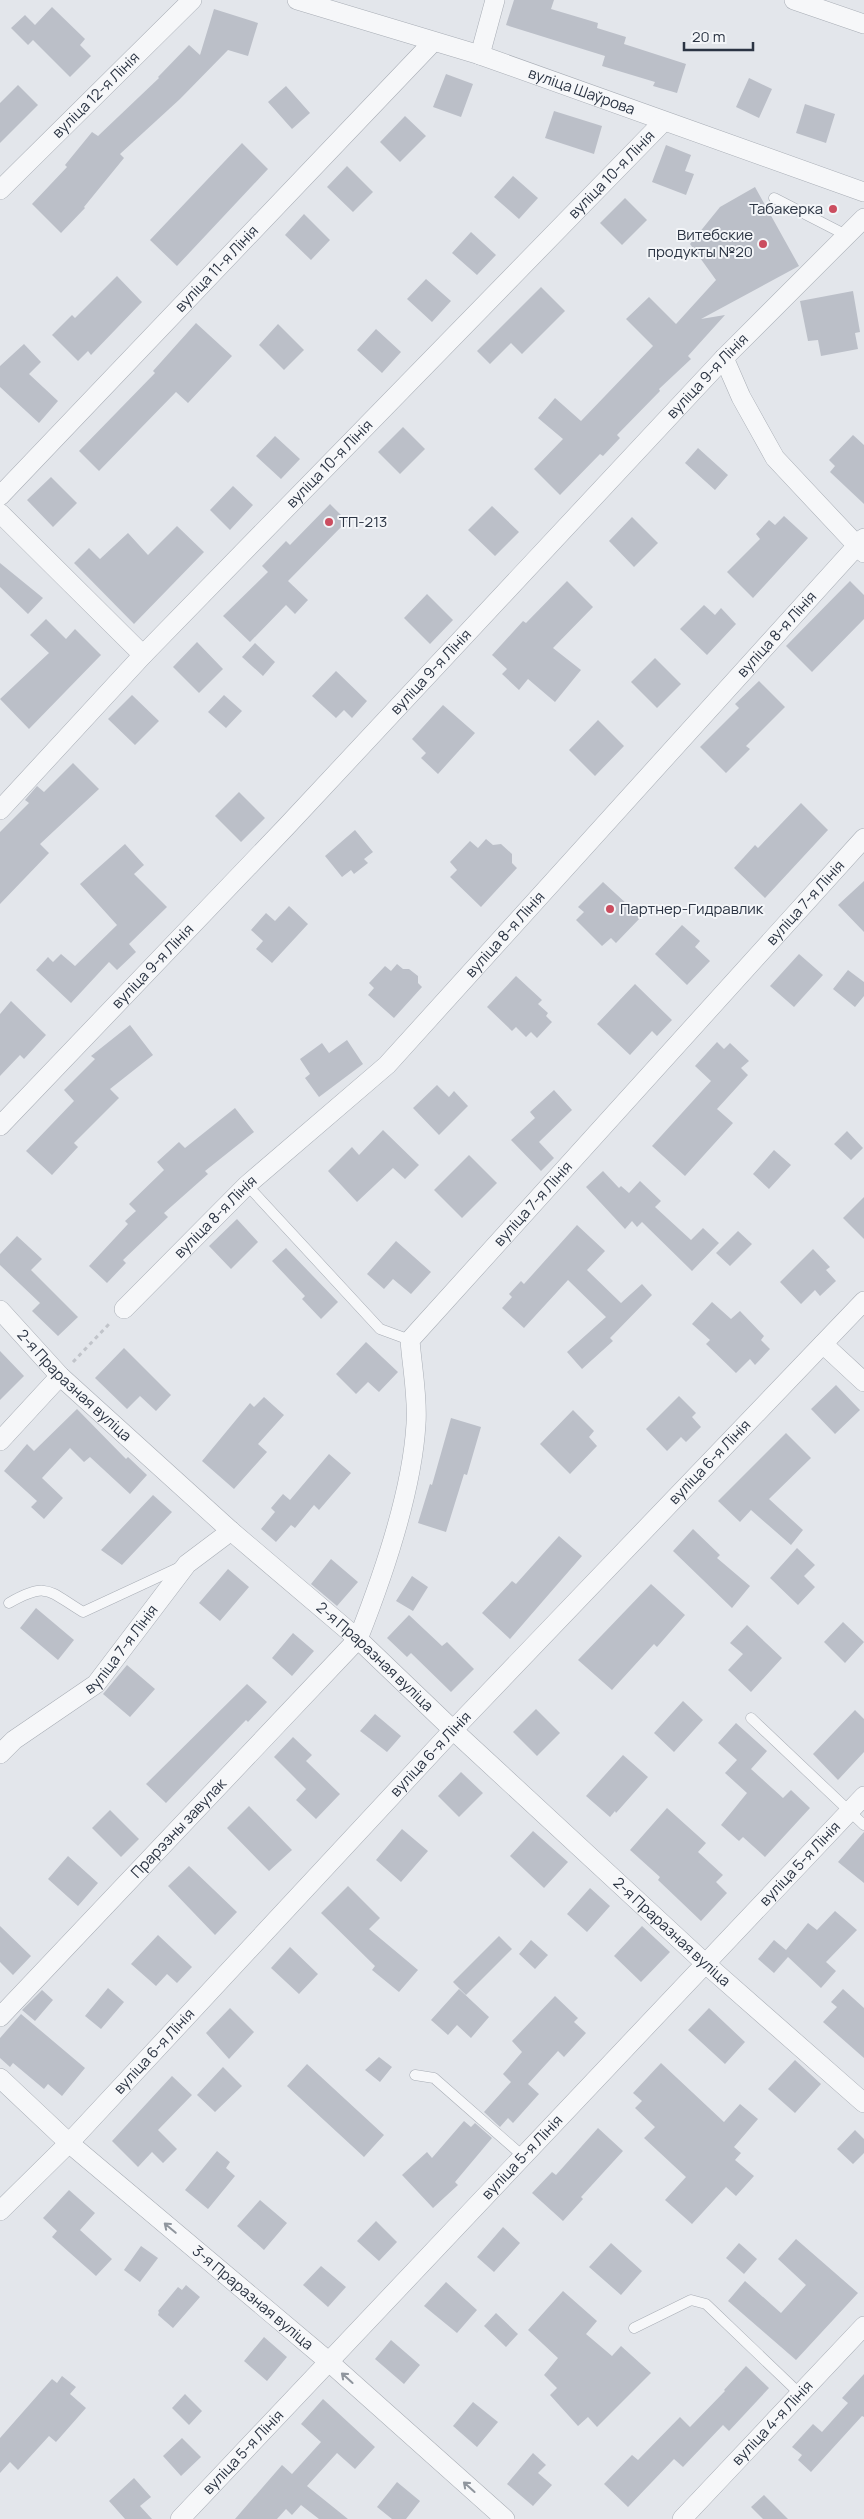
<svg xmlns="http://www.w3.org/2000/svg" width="864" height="2519" font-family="Manrope,sans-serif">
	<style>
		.building { fill: #bbbfc8 }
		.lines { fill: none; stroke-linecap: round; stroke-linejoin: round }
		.lane-casing { stroke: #a8adb5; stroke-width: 11 }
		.street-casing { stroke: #a8adb5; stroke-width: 20 }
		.path { stroke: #c1c4ca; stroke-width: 3; stroke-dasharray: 4 4; stroke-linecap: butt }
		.lane { stroke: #f6f7f9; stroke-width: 10 }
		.street { stroke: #f6f7f9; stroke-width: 19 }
		.oneway { stroke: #90969e }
		.poi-dot { fill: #cb4d5f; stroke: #f3f5f8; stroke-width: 2 }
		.labels { text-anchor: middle; stroke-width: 4; stroke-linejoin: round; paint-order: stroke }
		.street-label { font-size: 15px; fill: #2b3443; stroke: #f3f5f8 }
		.poi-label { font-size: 15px; fill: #2b3443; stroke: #f3f5f8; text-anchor: end }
	</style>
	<rect width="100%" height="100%" fill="#e3e6eb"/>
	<!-- building -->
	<path class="building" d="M514 0H554L551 9 598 23 597 28 626 37 624 44 686 64 677 93 653 86 655 82 602 66 605 56 506 25Z
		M52 7 85 39 80 45 91 56 70 77 33 40 28 45 11 28 25 15 35 25Z
		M214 9 258 23 248 56 228 50 180 99 120 154 124 158 84 207 85 208 61 233 32 204 67 167 65 165 92 132 98 136 159 78 158 77 189 45 200 55Z
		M446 74 473 84 461 117 433 107Z
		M749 78 772 89 759 118 736 107Z
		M18 85 38 105 0 143V103Z
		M286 86 310 113 292 129 268 102Z
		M805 104 835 114 826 143 796 133Z
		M554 111 602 126 594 154 545 138Z
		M405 116 426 136 400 162 380 142Z
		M242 143 268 169 177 266 150 240Z
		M666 145 691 155 685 171 694 174 686 195 652 182Z
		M347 166 373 192 353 212 327 187Z
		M513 176 538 198 519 219 494 197Z
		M755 187 799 266 701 319 725 315 688 356 691 359 659 389 660 391 617 435 620 438 603 456 600 454 560 495 534 469 563 439 538 418 555 398 581 421 653 346 626 319 649 297 676 324 716 280 690 244 720 207Z
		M625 198 647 220 622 245 600 223Z
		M304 214 330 240 311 260 285 235Z
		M471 232 496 255 477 275 452 253Z
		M117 276 142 302 91 355 88 351 78 361 52 335 72 315 75 318Z
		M426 279 451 301 432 322 407 299Z
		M541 287 565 311 522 354 511 343 490 364 477 351Z
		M853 291 860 332 855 333 858 349 821 356 818 340 808 341 800 301Z
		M196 323 232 356 188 403 176 392 99 471 79 451 155 373 153 371Z
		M278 324 304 350 284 370 259 345Z
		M376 329 401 352 382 373 357 350Z
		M24 344 41 362 29 374 58 401 39 423 0 387V366Z
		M403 427 425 449 400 474 378 452Z
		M853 435 864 445V504L830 472 835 466 829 460Z
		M275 436 300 459 281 479 256 456Z
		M698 448 728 475 715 490 685 463Z
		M51 477 77 503 53 527 27 500Z
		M233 486 253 505 230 530 210 510Z
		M330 504 347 521 288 581 308 600 295 614 286 605 250 642 223 616 268 572 262 566 286 541 290 545Z
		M492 506 519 532 495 556 468 530Z
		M784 516 808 538 753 598 727 572 760 539 756 534 769 520 775 525Z
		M632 517 658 543 634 567 609 541Z
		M177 526 204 552 134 624 74 563 89 548 100 559 128 533 148 555Z
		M0 563 43 598 28 614 0 587Z
		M567 581 593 607 553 648 581 670 555 702 528 679 519 690 502 674 507 669 492 655 523 621 526 623Z
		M850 581 864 595V619L812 672 786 646Z
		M427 594 453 620 430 644 404 618Z
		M704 605 715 615 721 608 736 624 707 655 680 629Z
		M46 619 66 639 75 629 101 655 29 729 0 699 49 653 30 635Z
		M197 642 223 669 199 693 173 667Z
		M255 643 275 662 263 676 242 657Z
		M655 658 681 684 657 708 631 682Z
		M336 671 367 701 352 718 344 710 336 718 312 696Z
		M759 681 785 707 746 746 750 749 726 773 700 747 739 708 735 704Z
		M132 695 159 721 135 745 108 719Z
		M224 695 242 711 226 728 208 712Z
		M443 705 475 733 438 774 421 758 426 753 412 739Z
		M598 720 624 746 595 776 569 750Z
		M73 763 99 789 40 844 49 853 0 904V832L29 803 25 800 37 786 44 792Z
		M239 792 265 818 241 842 215 816Z
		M801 803 828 830 765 898 734 868 755 845 758 848Z
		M355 830 373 852 364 859 368 863 354 874 351 870 342 877 325 856Z
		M486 839 493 845 501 844 512 854V863L517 868 481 907 450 877 457 870 450 862 470 841 478 848Z
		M125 844 144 865 134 874 167 907 129 944 136 952 117 970 109 962 71 1003 36 970 48 957 53 962 61 954 75 966 117 925 80 884Z
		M864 881V932L838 905Z
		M603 882 641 917 616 943 611 938 602 946 576 920 584 912 578 907Z
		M289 906 308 924 272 963 256 949 263 941 251 930 266 913 275 921Z
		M682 925 700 941 695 947 710 961 687 985 655 954Z
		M799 954 823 975 794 1007 770 986Z
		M397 964 403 969H409L418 976V983L422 987 394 1018 368 995 374 988 369 983 385 966 391 971Z
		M848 970 864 982V996L855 1007 833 989Z
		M516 976 542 1000 538 1004 548 1013 546 1016 552 1022 537 1038 531 1032 526 1037 516 1027 512 1031 487 1007Z
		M635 984 672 1020 657 1036 652 1031 630 1055 597 1024Z
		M11 1001 46 1035 24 1059 20 1055 0 1076V1014Z
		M130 1025 153 1055 110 1089 119 1098 74 1143 78 1147 52 1175 26 1151 74 1101 64 1090 95 1059 91 1056Z
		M347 1040 363 1064 319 1097 305 1078 310 1074 300 1059 322 1043 329 1053Z
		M717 1042 724 1049 730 1043 749 1061 741 1068 748 1075 717 1109 733 1123 685 1176 652 1146 711 1081 695 1066Z
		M437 1085 449 1097 454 1091 468 1106 439 1135 413 1108Z
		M554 1090 572 1110 539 1142 554 1158 541 1171 511 1140 535 1118 530 1112Z
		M235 1108 254 1132 205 1171 208 1174 164 1213 168 1217 123 1260 126 1263 107 1283 89 1266 128 1224 125 1221 136 1211 129 1204 164 1170 157 1162 179 1142 185 1148Z
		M383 1130 419 1165 405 1179 393 1168 357 1202 328 1171 352 1147 359 1155Z
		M847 1131 863 1148 851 1160 834 1144Z
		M774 1150 791 1165 769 1189 753 1174Z
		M469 1155 497 1183 462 1218 434 1190Z
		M603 1171 619 1188 621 1186 629 1193 640 1181 661 1201 655 1207 691 1240 703 1228 719 1243 692 1271 642 1222 637 1227 632 1221 625 1229 586 1187Z
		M864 1197V1239L843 1218Z
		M237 1219 258 1242 231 1269 209 1246Z
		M577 1225 605 1251 587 1270 621 1303 642 1284 652 1295 610 1338 613 1341 582 1369 567 1352 606 1317 568 1280 524 1328 502 1308 512 1297 509 1294 521 1281 524 1284Z
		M738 1231 752 1244 730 1266 716 1253Z
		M17 1236 42 1259 31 1270 78 1317 58 1336 32 1311 40 1303 0 1265V1254Z
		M396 1241 431 1272 411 1294 393 1279 384 1289 367 1274Z
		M286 1248 338 1302 321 1319 302 1299 305 1296 272 1261Z
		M813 1249 830 1267 826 1270 836 1281 820 1296 815 1290 801 1304 780 1282Z
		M712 1302 731 1319 740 1311 764 1336 761 1340 770 1349 755 1365 750 1359 736 1373 706 1344 710 1340 692 1324Z
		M366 1342 398 1372 379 1392 368 1382 356 1394 336 1374Z
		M124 1348 171 1395 156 1411 140 1396 127 1409 95 1378Z
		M0 1351 24 1376 0 1400Z
		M836 1385 860 1410 835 1434 811 1409Z
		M679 1396 696 1413 692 1417 701 1427 686 1442 681 1437 667 1451 646 1429Z
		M264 1397 284 1415 258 1444 267 1452 234 1489 202 1461 250 1403 254 1407Z
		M77 1409 126 1459 128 1457 147 1475 130 1494 90 1457 84 1462 70 1448 42 1478 63 1498 44 1519 31 1507 37 1501 4 1471 27 1444 34 1451Z
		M573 1410 594 1431 589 1437 597 1446 570 1474 540 1444Z
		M451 1418 481 1427 467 1475 464 1474 446 1532 418 1523 430 1484 432 1485Z
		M786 1433 811 1458 769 1499 803 1530 791 1545 751 1510 740 1522 718 1501Z
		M329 1454 351 1473 319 1510 314 1505 295 1528 291 1525 276 1542 261 1529 275 1512 271 1508 283 1494 290 1500Z
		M153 1495 172 1512 122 1565 101 1550Z
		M693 1529 720 1555 717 1558 750 1586 732 1608 673 1551Z
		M559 1536 582 1556 510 1639 482 1613 512 1581 516 1584Z
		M797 1548 815 1565 804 1576 815 1587 798 1605 770 1578Z
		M331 1559 358 1582 337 1606 311 1584Z
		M228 1569 249 1587 220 1621 199 1603Z
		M412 1576 428 1587 413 1611 396 1601Z
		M651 1584 685 1615 657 1647 654 1644 612 1690 578 1660Z
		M36 1608 74 1640 58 1660 20 1628Z
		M409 1615 442 1646 447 1642 474 1669 451 1692 411 1653 407 1657 387 1638Z
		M843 1622 864 1642 845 1663 824 1642Z
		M747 1625 782 1658 751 1692 728 1670 743 1654 730 1643Z
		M293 1633 314 1651 292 1676 272 1658Z
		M127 1665 155 1689 130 1717 103 1694Z
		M247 1684 267 1702 248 1722 246 1720 166 1803 146 1784Z
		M683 1701 703 1720 674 1752 654 1733Z
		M536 1709 560 1733 537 1756 513 1732Z
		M855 1710 864 1719V1752L838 1780 813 1754Z
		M375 1714 401 1736 387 1752 360 1731Z
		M736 1723 767 1751 751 1769 783 1798 791 1790 810 1808 765 1857 743 1837 739 1841 721 1825 747 1793 725 1773 737 1760 718 1743Z
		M293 1737 312 1755 306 1761 340 1794 316 1819 296 1800 306 1789 274 1757Z
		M623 1755 648 1777 616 1813 615 1811 610 1817 586 1796Z
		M461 1772 483 1793 459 1817 438 1796Z
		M249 1806 292 1850 269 1871 227 1828Z
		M667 1808 706 1843 698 1852 723 1875 716 1882 727 1893 701 1921 658 1880 660 1877 630 1850Z
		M110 1810 139 1839 121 1857 92 1828Z
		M402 1829 428 1851 401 1882 376 1860Z
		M533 1831 568 1862 544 1888 510 1856Z
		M864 1832V1883L838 1862Z
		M68 1856 98 1883 78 1906 48 1879Z
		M189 1866 237 1912 215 1935 168 1886Z
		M348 1886 380 1918 369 1929 418 1970 399 1992 372 1970 375 1966 321 1913Z
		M590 1888 610 1906 587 1932 567 1914Z
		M835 1911 857 1930 826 1962 836 1971 821 1988 788 1957 774 1973 758 1959 774 1940 786 1950 808 1923 817 1930Z
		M0 1926 31 1956 13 1975 0 1962Z
		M642 1926 670 1952 641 1982 614 1956Z
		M158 1935 192 1967 177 1983 167 1974 156 1986 131 1964Z
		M499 1936 512 1949 466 1995 453 1982Z
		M531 1940 548 1955 535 1969 519 1954Z
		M290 1947 318 1974 299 1994 271 1968Z
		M108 1988 124 2002 101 2029 85 2016Z
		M459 1989 489 2017 471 2038 457 2025 448 2035 431 2020Z
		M843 1989 864 2008V2058L823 2022 837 2007 831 2002Z
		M42 1990 53 2000 35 2021 22 2010Z
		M555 1996 578 2018 574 2022 586 2033 564 2057 558 2051 528 2084 539 2094 513 2123 508 2118 500 2127 484 2112 511 2082 503 2074 522 2052 512 2041Z
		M230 2008 254 2032 229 2059 206 2033Z
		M709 2008 745 2042 725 2064 688 2030Z
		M21 2014 85 2068 62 2096 48 2084 44 2089 13 2063 10 2067 0 2058V2038Z
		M379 2057 392 2067 380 2082 365 2070Z
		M795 2060 821 2084 795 2113 768 2089Z
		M661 2063 724 2122 740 2104 758 2119 734 2147 741 2153 735 2160 754 2176 736 2196 726 2187 692 2224 665 2200 686 2177 644 2138 655 2127 635 2108 642 2101 633 2093Z
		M307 2064 384 2135 364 2157 287 2086Z
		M223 2067 242 2086 215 2112 197 2095Z
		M172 2076 192 2095 158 2130 177 2149 163 2163 152 2152 138 2167 112 2141Z
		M464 2121 471 2127 475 2123 492 2138 455 2182 458 2185 433 2208 402 2175 427 2152 432 2158Z
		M598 2128 623 2151 581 2197 583 2199 563 2221 532 2193 552 2172 556 2175Z
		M855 2130 864 2139V2153L853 2164 837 2149Z
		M217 2151 230 2162 226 2168 235 2176 208 2209 185 2190Z
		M69 2190 95 2213 80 2230 112 2259 96 2276 52 2237 57 2231 43 2218Z
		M260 2200 287 2223 264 2250 237 2226Z
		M376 2221 397 2242 379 2261 357 2241Z
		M503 2227 520 2243 494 2272 477 2257Z
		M796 2239 858 2293 796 2360 728 2301 745 2281 781 2313 806 2285 778 2259Z
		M611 2243 642 2271 621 2295 589 2267Z
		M739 2243 757 2259 744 2274 726 2258Z
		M141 2246 158 2258 140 2282 124 2270Z
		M321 2266 346 2287 328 2307 303 2285Z
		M446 2282 477 2310 457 2333 424 2306Z
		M186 2285 200 2297 173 2328 158 2315 159 2312 158 2311 178 2287 182 2290Z
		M563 2291 597 2321 586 2334 612 2356 621 2346 651 2373 597 2427 588 2417 578 2426 550 2395 557 2388 544 2375 558 2358 528 2330Z
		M496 2313 518 2334 506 2347 484 2326Z
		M264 2337 287 2357 267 2381 244 2361Z
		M391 2340 420 2365 404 2384 375 2359Z
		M746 2366 769 2388 729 2431 723 2425 683 2467 674 2459 628 2507 604 2484 632 2455 638 2460 680 2417 690 2427 725 2391 724 2390Z
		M864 2374V2417L862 2416 811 2472 798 2460 802 2455 792 2447 813 2424 822 2432 848 2403 842 2398Z
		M62 2376 76 2387 70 2394 86 2408 56 2442 49 2436 18 2470 10 2462 0 2473V2438L52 2379 57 2383Z
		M185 2394 202 2411 189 2425 172 2408Z
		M323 2399 375 2447 355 2469 337 2453 307 2486 348 2519H319L301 2505 292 2515 286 2509 277 2519H235L282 2465 292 2474 321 2442 301 2424Z
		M473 2402 498 2422 477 2447 453 2426Z
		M182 2438 201 2457 181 2476 163 2456Z
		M533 2453 546 2465 538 2473 552 2485 533 2506 507 2484Z
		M134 2478 151 2497 140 2506 152 2519H125L109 2501Z
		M397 2482 420 2501 406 2519H392L377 2507Z
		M764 2495 788 2519H763L751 2507Z"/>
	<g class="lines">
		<defs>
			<path id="lane" d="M774 198 846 235
				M247 1185 380 1329 410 1340
				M9 1603C48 1581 48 1591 83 1612L180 1567
				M751 1718 864 1825
				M415 2075 434 2078 524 2157
				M634 2328 691 2300 706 2304 799 2393"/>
			<g id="street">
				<path id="s1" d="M297 0 480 55 864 192"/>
				<path d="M794 0 864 24"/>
				<path d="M480 55 495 0"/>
				<path id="s2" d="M0 190 192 0"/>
				<path d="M724 358 741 397 775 458 864 553"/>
				<path id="s3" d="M0 496 433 42"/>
				<path d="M0 513 143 655"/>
				<path id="s4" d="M0 810 143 655 663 122"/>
				<path id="s5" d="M0 1126 286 827 724 358 864 218"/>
				<path id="s6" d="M124 1309 247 1185 387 1065 864 538"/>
				<path id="s7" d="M0 1310 60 1376 231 1531 358 1639 453 1730 707 1965 864 2103"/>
				<path d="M823 1344 864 1382"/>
				<path d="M0 1441 60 1376"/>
				<path id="s8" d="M0 1754 14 1740 96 1684 187 1564 231 1531"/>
				<path id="s9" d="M0 2017 358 1639C383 1576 412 1492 416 1424 418 1397 412 1367 410 1340L864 838"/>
				<path id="s10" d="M0 2078 69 2143 328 2361 505 2519"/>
				<path id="s11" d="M0 2211 69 2143 453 1730 864 1301"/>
				<path id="s12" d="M180 2519 864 1796"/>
				<path id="s13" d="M682 2519 864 2326"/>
			</g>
		</defs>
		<!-- lane casing -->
		<use href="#lane" class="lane-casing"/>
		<!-- street casing -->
		<use href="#street" class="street-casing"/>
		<!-- path -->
		<path class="path" d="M73 1362 110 1323"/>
		<!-- lane -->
		<use href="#lane" class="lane"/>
		<!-- street -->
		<use href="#street" class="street"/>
	</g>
	<!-- one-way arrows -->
	<defs><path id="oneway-shaft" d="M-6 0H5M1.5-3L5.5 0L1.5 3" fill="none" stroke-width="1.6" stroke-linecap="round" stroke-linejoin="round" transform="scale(1.25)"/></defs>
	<g class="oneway">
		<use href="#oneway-shaft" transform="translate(170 2228) rotate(-140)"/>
		<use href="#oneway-shaft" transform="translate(347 2378) rotate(-138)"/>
		<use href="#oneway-shaft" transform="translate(469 2487) rotate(-138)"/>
	</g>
	<!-- markers -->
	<g class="poi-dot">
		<circle cx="833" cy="209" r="5"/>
		<circle cx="763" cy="244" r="5"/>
		<circle cx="329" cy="522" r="5"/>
		<circle cx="610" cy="909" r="5"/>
	</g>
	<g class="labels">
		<!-- street labels -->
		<g class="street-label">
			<text dy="5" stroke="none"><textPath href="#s1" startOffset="299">вуліца Шаўрова</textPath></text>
			<text dy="5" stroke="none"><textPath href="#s2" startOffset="135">вуліца 12-я Лінія</textPath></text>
			<text dy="5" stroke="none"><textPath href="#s4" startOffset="882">вуліца 10-я Лінія</textPath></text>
			<text dy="5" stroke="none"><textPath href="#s3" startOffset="314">вуліца 11-я Лінія</textPath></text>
			<text dy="5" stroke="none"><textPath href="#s5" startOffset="1031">вуліца 9-я Лінія</textPath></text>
			<text dy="5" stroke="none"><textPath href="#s4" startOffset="478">вуліца 10-я Лінія</textPath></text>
			<text dy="5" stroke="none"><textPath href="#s6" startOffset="940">вуліца 8-я Лінія</textPath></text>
			<text dy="5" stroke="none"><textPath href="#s5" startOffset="626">вуліца 9-я Лінія</textPath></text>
			<text dy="5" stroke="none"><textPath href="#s9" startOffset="1418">вуліца 7-я Лінія</textPath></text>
			<text dy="5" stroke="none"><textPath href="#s6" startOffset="535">вуліца 8-я Лінія</textPath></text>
			<text dy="5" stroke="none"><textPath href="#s5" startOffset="221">вуліца 9-я Лінія</textPath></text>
			<text dy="5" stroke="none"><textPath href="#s9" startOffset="1012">вуліца 7-я Лінія</textPath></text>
			<text dy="5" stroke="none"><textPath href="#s6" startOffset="130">вуліца 8-я Лінія</textPath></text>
			<text dy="5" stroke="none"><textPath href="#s7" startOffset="106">2-я Праразная вуліца</textPath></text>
			<text dy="5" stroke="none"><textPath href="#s11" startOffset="1032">вуліца 6-я Лінія</textPath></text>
			<text dy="5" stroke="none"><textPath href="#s8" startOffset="162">вуліца 7-я Лінія</textPath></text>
			<text dy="5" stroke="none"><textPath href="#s7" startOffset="511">2-я Праразная вуліца</textPath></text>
			<text dy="5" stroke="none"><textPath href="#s11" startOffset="628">вуліца 6-я Лінія</textPath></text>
			<text dy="5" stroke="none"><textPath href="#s9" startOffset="260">Прарэзны завулак</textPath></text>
			<text dy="5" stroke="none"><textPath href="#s12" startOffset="902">вуліца 5-я Лінія</textPath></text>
			<text dy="5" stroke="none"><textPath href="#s7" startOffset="916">2-я Праразная вуліца</textPath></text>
			<text dy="5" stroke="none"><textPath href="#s11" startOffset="222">вуліца 6-я Лінія</textPath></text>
			<text dy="5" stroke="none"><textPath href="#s12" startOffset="498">вуліца 5-я Лінія</textPath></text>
			<text dy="5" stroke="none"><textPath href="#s10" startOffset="335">3-я Праразная вуліца</textPath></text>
			<text dy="5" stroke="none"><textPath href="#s13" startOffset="132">вуліца 4-я Лінія</textPath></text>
			<text dy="5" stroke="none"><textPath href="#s12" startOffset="92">вуліца 5-я Лінія</textPath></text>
		</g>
		<!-- poi labels -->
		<g class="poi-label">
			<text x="823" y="214">Табакерка</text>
			<text x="753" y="240">Витебские<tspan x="753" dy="17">продукты №20</tspan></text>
			<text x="339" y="527" text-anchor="start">ТП-213</text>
			<text x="620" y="914" text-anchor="start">Партнер-Гидравлик</text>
		</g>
	</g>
	<!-- scale -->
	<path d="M684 42v8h69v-8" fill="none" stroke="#2b3443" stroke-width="2.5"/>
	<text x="692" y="42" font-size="15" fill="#2b3443" stroke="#f3f5f8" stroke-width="4" paint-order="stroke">20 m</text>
</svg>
